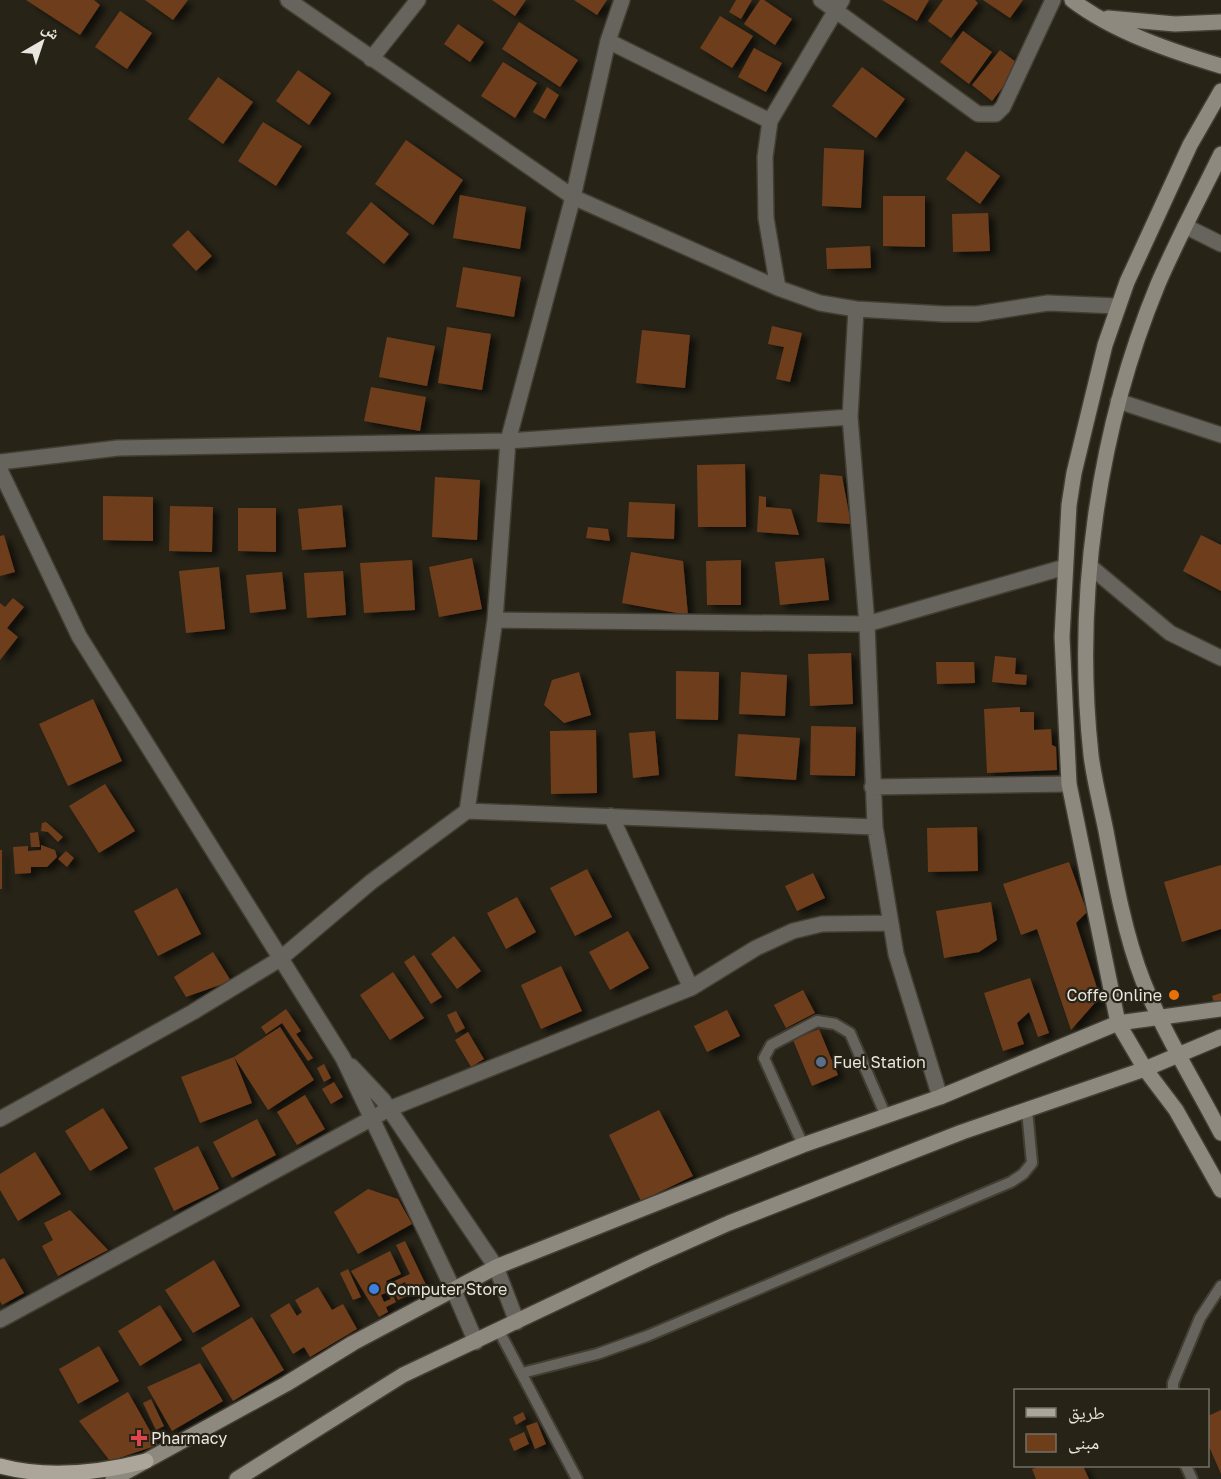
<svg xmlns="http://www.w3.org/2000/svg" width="1221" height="1479" font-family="'Golos Text','Noto Naskh Arabic',sans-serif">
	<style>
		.building { fill: #6e3e1b; filter: url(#shadow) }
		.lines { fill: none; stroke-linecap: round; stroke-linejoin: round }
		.lane-casing { stroke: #423e33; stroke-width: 14 }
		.street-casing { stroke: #423e33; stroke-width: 18 }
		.secondary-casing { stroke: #423e33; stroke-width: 18 }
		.primary-casing { stroke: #423e33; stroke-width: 18 }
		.lane { stroke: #67645e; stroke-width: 10 }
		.street { stroke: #67645e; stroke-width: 15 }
		.secondary { stroke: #8e897f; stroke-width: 15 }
		.primary { stroke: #aca599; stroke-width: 15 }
		.food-dot { fill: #e8710a; stroke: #272317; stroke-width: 2 }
		.service-dot { fill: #5c6f8a; stroke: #272317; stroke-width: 2 }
		.shop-dot { fill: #3f7fe0; stroke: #272317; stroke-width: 2 }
		.health-dot { fill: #e0444e; stroke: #272317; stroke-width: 2 }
		.labels { text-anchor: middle; stroke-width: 4.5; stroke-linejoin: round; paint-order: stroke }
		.poi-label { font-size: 16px; fill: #e8e6de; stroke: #272317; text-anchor: start }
	</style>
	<defs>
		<filter id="shadow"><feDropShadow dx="6" dy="4" stdDeviation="3" flood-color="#0009"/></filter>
	</defs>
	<rect width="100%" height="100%" fill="#272317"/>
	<!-- building -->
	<path class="building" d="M26 0H94L100 5 80 35Z
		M145 0H188L173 20Z
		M492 0H526L515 16Z
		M574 0H607L597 15Z
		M736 0H752L741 19 729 12Z
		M760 0H764L792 19 775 45 744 24Z
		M882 0H929L917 21Z
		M943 0H975L978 3 951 38 928 21Z
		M983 0H1023L1010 18Z
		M120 11 152 33 127 69 95 47Z
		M720 16 753 36 732 68 700 48Z
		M519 22 578 60 560 87 502 49Z
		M458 24 484 42 470 62 444 44Z
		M963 31 992 52 969 84 940 62Z
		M754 48 782 63 766 92 738 77Z
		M1000 50 1020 65 992 101 972 85Z
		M503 62 537 83 515 118 481 96Z
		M862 67 905 99 876 138 832 106Z
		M298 70 331 93 309 125 276 101Z
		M218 77 253 102 223 144 188 119Z
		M547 87 559 95 545 119 533 112Z
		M263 122 302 146 276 186 238 161Z
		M406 140 463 180 433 225 375 184Z
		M824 148 864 150 861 208 822 206Z
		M966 151 1000 176 980 204 946 179Z
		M460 195 526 207 520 249 453 238Z
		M883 196H925V247L883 246Z
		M371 202 409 234 384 264 346 233Z
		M988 213 990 251 953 252 952 214Z
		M188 230 212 256 196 271 172 245Z
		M870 246 871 268 827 269 826 248Z
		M463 267 521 277 514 317 456 307Z
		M772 326 802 333 790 382 776 379 784 347 768 344Z
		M447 327 491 334 482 390 438 383Z
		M642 330 690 335 685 388 636 383Z
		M387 337 435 346 427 386 379 377Z
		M371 387 426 397 420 431 364 421Z
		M745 464 746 527H698L697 465Z
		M820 474 842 476 851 524 817 522Z
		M435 477 480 480 477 540 432 537Z
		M103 496 153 497V541L103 540Z
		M759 496 766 497V507L791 509 799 535 757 532Z
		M629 502 675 504 674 539 627 537Z
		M342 505 346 547 302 550 298 509Z
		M170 506 213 507 212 552 169 551Z
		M238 508H276V552L238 551Z
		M588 527 608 529 610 541 586 538Z
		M4 535 15 572 0 576V536Z
		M1201 535 1221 545V591L1183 571Z
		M631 552 683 561 688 615 622 603Z
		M472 558 482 609 439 617 429 567Z
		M824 558 829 600 780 605 775 562Z
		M412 560 415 610 364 613 360 563Z
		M741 560V605H707L706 561Z
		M219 567 225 629 186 633 179 571Z
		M343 571 346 615 307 618 304 573Z
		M282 572 286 609 250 613 246 575Z
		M13 598 24 607 7 628 18 637 0 660V603L5 607Z
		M851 653 853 704 810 706 808 654Z
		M995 656 1016 658 1015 674 1027 675 1026 685 992 682Z
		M936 662H974L975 683 937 684Z
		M676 671 719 672 718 720 676 719Z
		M579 672 591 715 564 723 544 705 552 680Z
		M741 672 787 675 785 716 739 714Z
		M93 699 122 761 68 786 39 724Z
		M1020 707V712H1034V730L1051 729 1052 745 1056 747 1057 770 987 773 984 709Z
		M811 726 856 727 855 776 810 775Z
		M596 730 597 793 551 794 550 731Z
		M655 731 659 775 633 778 629 733Z
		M738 734 800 738 796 780 735 776Z
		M105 784 135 831 99 853 69 806Z
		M46 822 63 837 58 842 48 832 41 831 42 823Z
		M977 827 978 871 928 872 927 828Z
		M38 832 40 847H31L30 833Z
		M41 845 55 850 57 857 47 867H31V873L15 874 13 847 28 846V851L41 850Z
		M0 850H2V889H0Z
		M66 851 74 858 67 867 58 859Z
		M1069 862 1087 912 1076 923 1100 997 1071 1030 1037 929 1021 935 1003 884Z
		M1221 865V929L1182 942 1164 882Z
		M587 869 612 917 575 936 550 888Z
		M813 873 825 898 797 911 785 886Z
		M177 888 201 934 158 956 134 911Z
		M517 897 536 932 506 949 487 913Z
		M991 902 997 940 979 952 944 958 936 911Z
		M628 931 649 968 610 990 589 952Z
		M454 936 481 971 457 989 431 954Z
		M213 952 231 981 186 997 174 977Z
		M414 955 442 997 431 1004 404 962Z
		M561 966 582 1011 541 1029 521 985Z
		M393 972 424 1018 390 1040 360 995Z
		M1030 978 1049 1033 1038 1037 1029 1012 1017 1023 1024 1044 1003 1051 984 993Z
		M803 990 815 1013 786 1028 774 1005Z
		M1221 993V1004L1215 1006 1212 996Z
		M286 1009 301 1031 296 1034 313 1058 308 1061 282 1023 266 1034 261 1027Z
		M727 1010 740 1036 707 1052 694 1026Z
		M456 1011 465 1028 456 1033 447 1015Z
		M280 1027 314 1080 268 1110 234 1057Z
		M819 1029 838 1075 812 1086 793 1040Z
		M468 1032 484 1059 471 1067 455 1040Z
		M234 1057 252 1103 200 1123 181 1077Z
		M324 1064 331 1078 324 1082 317 1068Z
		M334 1082 343 1097 331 1104 322 1089Z
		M305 1095 325 1129 297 1145 277 1112Z
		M103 1108 128 1148 90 1171 65 1131Z
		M659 1110 693 1176 641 1201 609 1135Z
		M257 1119 276 1155 232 1178 213 1142Z
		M198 1146 219 1189 174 1211 154 1168Z
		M35 1152 61 1194 18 1221 0 1190V1174Z
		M368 1189 398 1199 412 1224 358 1254 334 1212Z
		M70 1210 108 1250 58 1276 42 1246 53 1240 44 1223Z
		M405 1241 427 1287 398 1300 395 1293 407 1287 405 1282 393 1288 390 1283 410 1274 396 1245Z
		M390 1251 401 1274 386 1281 390 1291 381 1295 384 1302 391 1299 389 1295 392 1294 396 1302 386 1307 388 1312 379 1317 351 1271Z
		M4 1258 24 1293 2 1305 0 1301V1260Z
		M214 1260 240 1306 193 1333 165 1290Z
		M348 1269 361 1297 353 1300 340 1273Z
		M318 1287 332 1310 343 1304 357 1329 310 1357 304 1347 293 1354 270 1315 289 1303 297 1316 302 1312 295 1300Z
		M160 1305 182 1340 140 1366 118 1331Z
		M252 1317 284 1370 233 1401 201 1348Z
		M99 1346 119 1381 78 1404 59 1369Z
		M200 1363 223 1401 172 1431 147 1387Z
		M128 1392 158 1445 110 1461 79 1421Z
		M151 1399 164 1426 156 1430 143 1403Z
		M1221 1410V1474L1208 1444V1416Z
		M523 1412 526 1419 516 1425 513 1417Z
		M537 1422 546 1444 535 1449 526 1426Z
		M524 1432 529 1444 514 1451 509 1439Z
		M1041 1466H1083L1089 1479H1036L1032 1469Z"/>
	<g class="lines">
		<defs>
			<path id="lane" d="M803 1145 764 1058 771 1045 817 1021 835 1024 850 1033 885 1114
				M499 1331 577 1479
				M522 1373 597 1354 647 1336 1011 1182 1023 1174 1032 1163 1027 1110
				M1173 1390V1383L1200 1318 1221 1286
				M1186 1466 1192 1479"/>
			<path id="street" d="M288 0 573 197 778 288 820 303 856 309 944 314H977L1048 303 1117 306
				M821 0 978 114H996L1003 107 1053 0
				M608 41 770 121 842 0
				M371 59 418 0
				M770 121 765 157 766 218 778 288
				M1185 226 1221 244
				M856 309 850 417 867 624 875 827 896 954 940 1097
				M1118 401 1221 435
				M0 462 118 448 508 441 850 417
				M0 470 79 636 343 1058 454 1291 476 1342
				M1092 568 1170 633 1221 658
				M495 620 867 624 1065 567
				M872 787 1069 784
				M467 811 495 620 508 441 573 197 608 41 622 0
				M611 816 691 988
				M351 1066 383 1100 496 1267 517 1322
				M0 1119 193 1012 280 959 371 882 467 811 875 827
				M0 1320 389 1109 691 988 756 948 793 931 822 924 890 923"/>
			<path id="secondary" d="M1072 0C1114 32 1171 51 1221 66
				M1108 18 1175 24 1221 22
				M1221 91 1190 145 1127 282 1105 345 1074 473 1069 505 1062 637 1069 784 1118 1023 1145 1069 1176 1110 1221 1190
				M1221 154C1200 197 1177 240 1158 284 1098 429 1074 599 1091 755 1094 780 1101 806 1106 831 1115 880 1125 935 1143 981 1164 1034 1195 1083 1221 1133
				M113 1479 286 1384 353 1343 496 1267 803 1145 940 1097 1118 1023 1221 1009
				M237 1479 403 1375 648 1259 729 1223 962 1132 1145 1069 1221 1037"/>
			<path id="primary" d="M0 1466C48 1479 99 1473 146 1461"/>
		</defs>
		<!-- lane casing -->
		<use href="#lane" class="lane-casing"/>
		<!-- street casing -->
		<use href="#street" class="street-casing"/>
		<!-- secondary casing -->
		<use href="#secondary" class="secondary-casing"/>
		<!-- primary casing -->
		<use href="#primary" class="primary-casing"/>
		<!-- lane -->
		<use href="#lane" class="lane"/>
		<!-- street -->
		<use href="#street" class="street"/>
		<!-- secondary -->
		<use href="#secondary" class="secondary"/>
		<!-- primary -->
		<use href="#primary" class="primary"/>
	</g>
	<!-- markers -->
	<circle class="food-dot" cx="1174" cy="995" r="6"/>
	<circle class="service-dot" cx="821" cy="1062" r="6"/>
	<circle class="shop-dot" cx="374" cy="1289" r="6"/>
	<path class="health-dot" d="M136 1429h6v6h6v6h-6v6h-6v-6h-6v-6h6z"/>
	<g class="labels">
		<!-- poi labels -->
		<g class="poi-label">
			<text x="1162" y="1001" text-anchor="end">Coffe Online</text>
			<text x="833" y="1068">Fuel Station</text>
			<text x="386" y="1295">Computer Store</text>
			<text x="151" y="1444">Pharmacy</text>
		</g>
	</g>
	<!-- legend -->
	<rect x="1014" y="1389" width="195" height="78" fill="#272317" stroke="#747167" stroke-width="1.5"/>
	<rect x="1026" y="1408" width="30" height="9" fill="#aca599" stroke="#747167" stroke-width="1.5"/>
	<text x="1068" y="1419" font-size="18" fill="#e8e6de">طريق</text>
	<rect x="1026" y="1434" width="30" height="18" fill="#6e3e1b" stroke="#747167" stroke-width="1.5"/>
	<text x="1068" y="1449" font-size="18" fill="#e8e6de">مبنى</text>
	<!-- north arrow -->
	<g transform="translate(42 42) rotate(39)" stroke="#272317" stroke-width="4.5" paint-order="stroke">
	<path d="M0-4.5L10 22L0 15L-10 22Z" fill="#e8e6de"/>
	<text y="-9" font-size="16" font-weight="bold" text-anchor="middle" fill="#e8e6de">ش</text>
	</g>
</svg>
